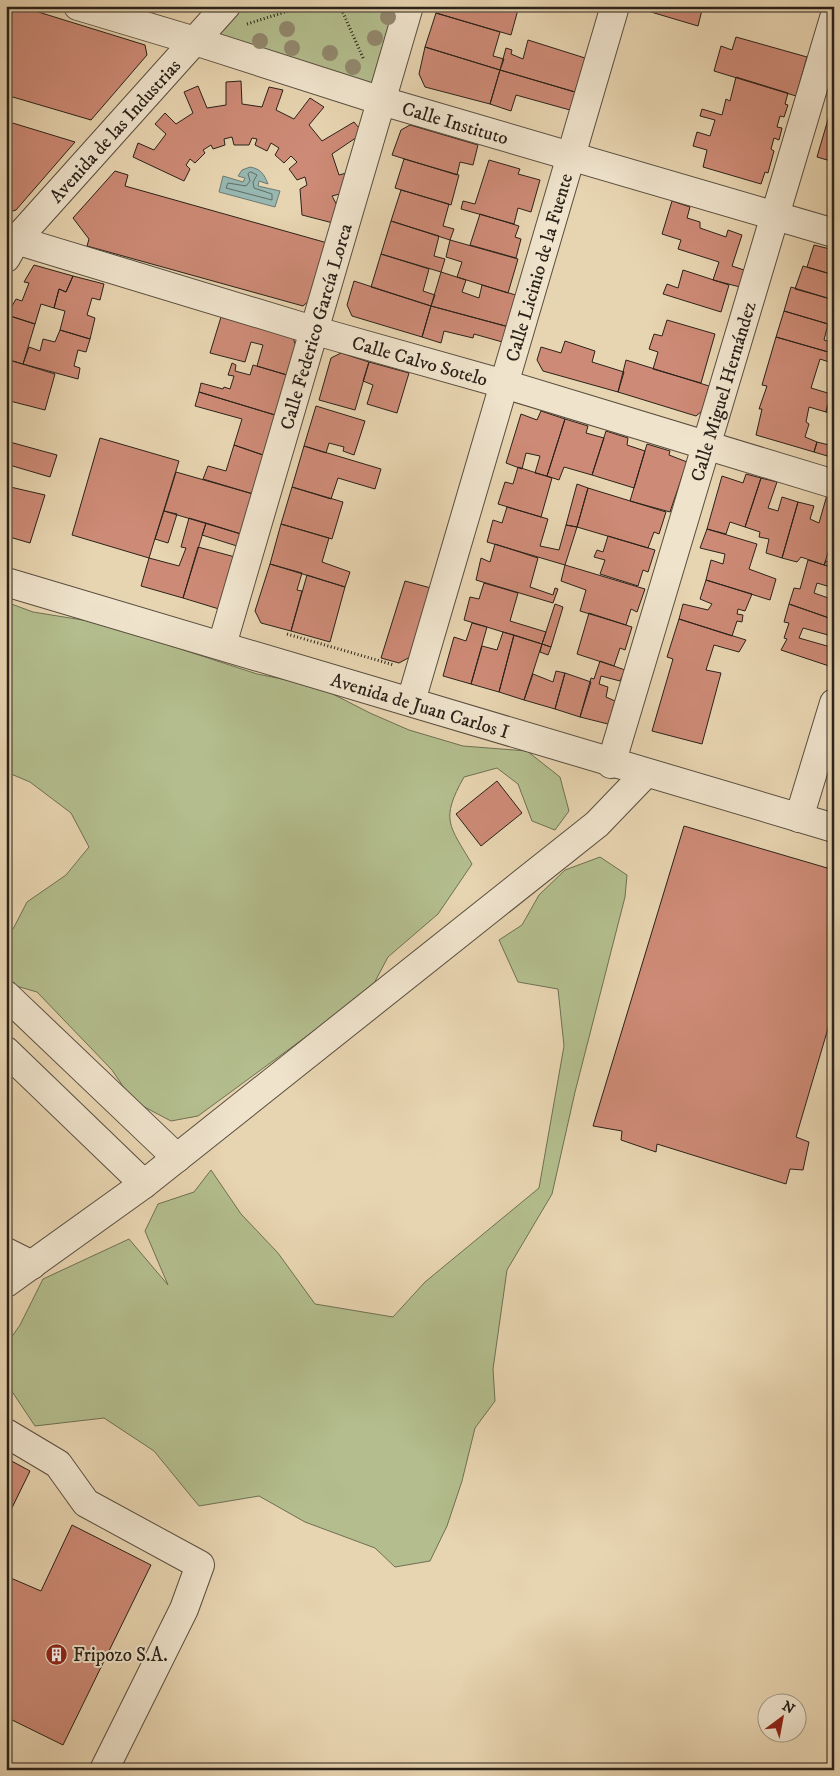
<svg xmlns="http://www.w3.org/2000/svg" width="840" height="1776" font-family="'IM FELL DW Pica',serif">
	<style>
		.green { fill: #b3bd8d; stroke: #6e7053 }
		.water { fill: #97b7b0; stroke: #6b7b74 }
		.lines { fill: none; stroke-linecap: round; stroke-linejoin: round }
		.shore { stroke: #606c64; stroke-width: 1 }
		.building { fill: #cd8a76; stroke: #2a2219 }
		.minor-casing { stroke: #594e3f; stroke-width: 30 }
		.path { stroke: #2a2219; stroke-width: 3; stroke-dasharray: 1 2.5; stroke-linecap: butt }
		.minor { stroke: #efe3cc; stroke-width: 28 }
		.tree { fill: #92886d }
		.labels { text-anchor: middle; stroke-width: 4; stroke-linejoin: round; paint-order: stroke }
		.street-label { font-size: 19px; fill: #2a2219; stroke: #efe3cc }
		.poi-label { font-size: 19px; fill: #2a2219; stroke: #efe3cc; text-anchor: start }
	</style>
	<rect width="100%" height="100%" fill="#e7d4b0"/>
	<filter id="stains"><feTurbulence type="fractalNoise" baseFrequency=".004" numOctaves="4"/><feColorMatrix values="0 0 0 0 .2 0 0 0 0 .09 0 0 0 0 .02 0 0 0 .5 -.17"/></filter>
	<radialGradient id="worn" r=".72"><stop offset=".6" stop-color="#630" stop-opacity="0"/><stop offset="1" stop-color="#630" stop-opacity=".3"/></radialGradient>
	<!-- green -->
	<path class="green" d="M226 6H409L382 101 195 41Z
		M6 602 33 612 101 623 257 674 317 686 370 713 409 730 463 746 527 751 560 777 569 811 555 830 532 821 518 784 497 768 464 777C440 820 449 825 472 864L438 914 388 957 371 989 198 1116 171 1121 133 1101 112 1070 37 992 6 983V936L13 929 27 902 66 875 89 847 71 813 30 782 11 774 6 778Z
		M600 857 627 875 625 897 575 1092 552 1194 507 1270 493 1369 495 1401 475 1428 462 1481 447 1526 430 1561 395 1567 375 1548 305 1522 259 1496 199 1506 154 1451 104 1418 35 1426 9 1387 6 1379V1345L20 1325 43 1279 129 1239 168 1285 145 1231 158 1204 194 1192 211 1170 241 1214 278 1253 315 1304 393 1317 425 1282 539 1188 564 1046 558 989 518 982 499 940 522 925 539 895 565 870Z"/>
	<!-- water -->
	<path class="water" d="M250 167C261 169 264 174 268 184L259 181 258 186 280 191 275 207 219 192 223 176 243 182 245 178 238 176 242 170Z"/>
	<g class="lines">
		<!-- shore -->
		<path class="shore" d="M251 172 257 175 253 182 254 188 272 194V200L226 188 228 183 246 186 250 181 248 174Z"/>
	</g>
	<!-- building -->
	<path class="building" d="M6 6H19L145 45 147 55 91 120 6 95Z
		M438 6H519L511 35 436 13Z
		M652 6H703L698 26 651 12Z
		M436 13 500 32 493 56 504 59 500 70 425 47Z
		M736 37 807 57 796 96 714 71 721 46 732 50Z
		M528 40 585 58 575 92 500 70 506 48 512 50 511 54 523 59Z
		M425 47 500 70 490 104 425 87 419 74Z
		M500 70 575 92 570 110 516 95 511 111 490 104Z
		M736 77 788 93 785 104 788 105 784 117 780 116 777 127 782 128 779 140 774 138 771 149 774 151 768 173 765 172 761 184 703 167 707 150 693 146 697 132 710 136 715 120 700 116 702 109 722 115 726 99 730 101Z
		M241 81 242 104 262 107 269 87 283 90 276 110 294 119 310 98 324 107 309 125 322 141 354 122 363 133 332 154 339 175 350 172 347 192 332 196 340 211 337 224 302 215 300 189 307 185 305 177 297 180 289 169 297 162 291 156 284 163 275 155 279 148 271 143 267 151 255 145 257 139 252 138 249 145H234L232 137 224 139 225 145 213 149 211 145 203 150 205 153 195 163 190 159 186 165 190 169 184 181 133 157 138 143 154 150 166 134 155 124 165 113 176 124 193 113 184 92 198 86 207 108 226 105V82Z
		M834 99V162L817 157Z
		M6 121 75 142 16 210 6 213Z
		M410 125 478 145 473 165 460 162 457 175 392 155 401 130Z
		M404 159 459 175 451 205 395 188Z
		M489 160 520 169 518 174 540 180 531 212 518 208 514 224 461 209 463 201 475 204Z
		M115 171 128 175 125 186 331 244 314 296 303 306 87 246 89 239 73 218Z
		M401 190 449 204 443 226 454 229 450 240 391 221Z
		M672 201 690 207 687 218 700 222V228L726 237 728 230 742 235 732 266 744 270 740 287 713 280 719 262 678 249 681 240 662 234Z
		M480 214 519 226 515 237 521 239 516 258 470 245Z
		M391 221 439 236 434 256 445 259 441 272 381 254Z
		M450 240 518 259 508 293 457 277 462 262 446 257Z
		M814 245 834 250V275L807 267Z
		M381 254 429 269 423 291 435 295 431 306 371 287Z
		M34 265 73 276 66 292 59 289 54 308 41 304 35 324 7 315 16 299 22 301 29 283 24 282Z
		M803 266 834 275V300L795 289Z
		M683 270 729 285 721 312 663 294 667 284 678 288Z
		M441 272 466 280 462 292 479 298 482 285 519 296 509 327 431 306Z
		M73 276 104 284 100 300 92 298 87 315 95 318 90 339 60 330 65 311 54 308 59 289 66 292Z
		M354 281 431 306 422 337 352 316 347 305Z
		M791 287 834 300V310L828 324 784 311Z
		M431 306 509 327 506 343 474 334 473 338 444 331 441 343 422 337Z
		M784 311 828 324 824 340 831 342 828 352 776 337Z
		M7 315 35 324 23 364 6 359Z
		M221 317 293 338 296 346 287 375 257 366 263 345 251 342 245 362 210 353Z
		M667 320 715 334 701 383 653 369 658 352 649 349 654 334 662 336Z
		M60 330 90 339 86 352 78 350 74 366 80 368 78 379 23 364 29 347 40 351 43 339 55 342Z
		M776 337 832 353 829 362 820 359 811 388 831 394 826 412 809 407 806 422 809 424 805 437 817 442 814 452 756 435 762 409H759L767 386 762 385Z
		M565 341 595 351 592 362 624 372 618 392 543 371 537 360 541 347 561 353Z
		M341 353 369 362 355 410 319 400 331 358Z
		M6 359 55 374 45 410 6 400Z
		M626 360 709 386 702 411 696 416 618 392Z
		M369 362 409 373 397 413 367 404 373 385 363 381Z
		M232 363 236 365 235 371 250 375 253 365 287 375 275 415 199 392 201 383 223 389 224 387 230 389 234 376 228 375Z
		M199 392 275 415 263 455 234 445 242 419 195 406Z
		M830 396 834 397V414L826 412Z
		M316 406 365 421 354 455 343 451 344 447 329 443 326 453 304 446Z
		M541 411 565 419 547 476 535 473 540 456 526 453 522 469 506 463 521 414 537 420Z
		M565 419 588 426 586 433 604 438 592 475 564 467 559 480 547 476Z
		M606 431 628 438 627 445 645 451 634 488 592 475Z
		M833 431 834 458 814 452 817 442 829 445Z
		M100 438 179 461 149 558 72 535Z
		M6 441 57 455 50 477 6 464Z
		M647 444 670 451 669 455 687 462 670 512 630 501Z
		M234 445 263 455 253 494 203 479 208 466 226 471Z
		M304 446 381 469 375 489 338 478 331 499 292 487Z
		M518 467 552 478 541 517 498 504 505 482 513 484Z
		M176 472 253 494 241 534 164 511Z
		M746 474 761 478 745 527 730 522 726 534 707 529 722 476 743 483Z
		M761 478 777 482 768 508 778 511 782 497 798 502 782 558 766 553 769 539 759 537 760 532 745 527Z
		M577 484 588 488 577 527 566 525Z
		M6 486 45 495 30 543 6 536Z
		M292 487 343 502 332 539 281 524Z
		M588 488 666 512 659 534 654 532 648 548 577 527Z
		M827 495 834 497V535L824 565 801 557 797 562 782 558 798 502 814 506 810 519 819 523Z
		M507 507 548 519 540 546 559 550 566 525 577 527 565 565 487 542 493 520 502 523Z
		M164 511 177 514 168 543 155 539Z
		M189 518 206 523 183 598 141 586 149 558 179 566 186 548 181 547Z
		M206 523 241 534 237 546 202 535Z
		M281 524 329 538 322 562 350 572 345 587 270 564Z
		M707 529 757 544 749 569 776 579 770 600 706 580 711 560 723 564 725 554 700 548Z
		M608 536 655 550 648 572 643 570 638 586 600 574 605 560 594 557 597 550 603 552Z
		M495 544 538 558 530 587 553 595 555 588 558 589 553 603 476 580 481 558 490 562Z
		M198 547 235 557 219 609 183 598Z
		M808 560 834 568V588L817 583 814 593 834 600 832 619 789 604 794 588 800 589Z
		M826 561 834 564V568L824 565Z
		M270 564 302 573 297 590 302 591 291 631 261 623 255 611Z
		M565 565 645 589 637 612 631 609 626 625 580 611 586 590 561 581Z
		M307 575 345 587 330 642 291 631Z
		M706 580 752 594 745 611 738 609 737 614 743 615 742 622 737 621 732 636 679 619 683 604 708 610 712 604 700 599Z
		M405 581 431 588 410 657 399 663 381 658Z
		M484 583 518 593 510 621 546 632 542 644 464 620 470 597 479 599Z
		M555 604 563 607 551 647 542 644Z
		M789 604 832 619 828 635 803 628 799 638 834 648 832 667 781 650 787 639 784 638 789 623 784 622Z
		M589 613 632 627 625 650 620 648 614 666 577 654Z
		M679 619 746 640 739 652 714 645 706 670 721 673 702 744 652 731 673 659 667 657Z
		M472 623 487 627 471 684 443 676 454 637 466 641Z
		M503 632 514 635 499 692 471 684 482 646 497 650Z
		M514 635 542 644 524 700 499 692Z
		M542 644 551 647 548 655 540 652Z
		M600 661 625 670 620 681 601 676 599 684 608 687 606 697 615 701 608 724 580 717 591 678 594 679Z
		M556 671 565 673 555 709 524 700 533 674 553 682Z
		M565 673 591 682 580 717 555 709Z
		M497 781 522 813 481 846 456 814Z
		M684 826 834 870V1008L796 1137 809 1142 803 1170 790 1169 786 1184 657 1144 656 1152 621 1140 622 1131 593 1126Z
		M6 1458 30 1471 6 1520Z
		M72 1525 151 1565 63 1745 6 1717V1576L41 1591Z"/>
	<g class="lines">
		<defs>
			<g id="minor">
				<path id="s1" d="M78 6 195 41 382 101 834 233"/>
				<path id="s2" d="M6 237 316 331 504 384 834 484"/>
				<path id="s3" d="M6 258 16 240 226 6"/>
				<path id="s4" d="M6 582C283 662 557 748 834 828"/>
				<path id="s5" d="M222 645 409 6"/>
				<path id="s6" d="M411 701 615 6"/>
				<path id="s7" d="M611 764 834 18"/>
				<path d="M799 818 834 703"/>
				<path d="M6 995 177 1158"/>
				<path d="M6 1051 144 1184"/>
				<path d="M6 1252 32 1265"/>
				<path d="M6 1283 144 1184 597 824 646 773"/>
				<path d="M6 1433 58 1464 86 1503 200 1565 184 1609 104 1770"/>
			</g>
		</defs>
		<!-- minor casing -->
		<use href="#minor" class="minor-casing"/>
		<!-- path -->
		<path class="path" d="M340 6 364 60
			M247 24 304 6
			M287 634 394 665"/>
		<!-- minor -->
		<use href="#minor" class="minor"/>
	</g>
	<!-- trees -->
	<g class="tree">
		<circle cx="388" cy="17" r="8"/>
		<circle cx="287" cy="29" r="8"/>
		<circle cx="375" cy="38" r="8"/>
		<circle cx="260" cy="41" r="8"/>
		<circle cx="292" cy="48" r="8"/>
		<circle cx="330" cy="53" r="8"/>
		<circle cx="353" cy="67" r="8"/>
	</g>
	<!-- icons -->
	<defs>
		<symbol id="building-disc" viewBox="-11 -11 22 22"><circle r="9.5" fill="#8f2418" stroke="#efe3cc"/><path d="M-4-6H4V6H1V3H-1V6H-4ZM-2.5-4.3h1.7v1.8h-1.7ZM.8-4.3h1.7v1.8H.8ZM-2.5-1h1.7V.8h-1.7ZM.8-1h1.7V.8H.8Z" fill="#fff"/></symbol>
	</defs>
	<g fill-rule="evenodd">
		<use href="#building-disc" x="44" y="1642" width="25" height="25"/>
	</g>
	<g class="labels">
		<!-- street labels -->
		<g class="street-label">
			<text dy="7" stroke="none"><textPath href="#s1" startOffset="395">Calle Instituto</textPath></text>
			<text dy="7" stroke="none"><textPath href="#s3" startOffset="168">Avenida de las Industrias</textPath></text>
			<text dy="7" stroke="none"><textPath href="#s6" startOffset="452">Calle Licinio de la Fuente</textPath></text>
			<text dy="7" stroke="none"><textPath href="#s5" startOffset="332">Calle Federico García Lorca</textPath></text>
			<text dy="7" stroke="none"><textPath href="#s2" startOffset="432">Calle Calvo Sotelo</textPath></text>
			<text dy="7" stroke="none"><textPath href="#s7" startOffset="389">Calle Miguel Hernández</textPath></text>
			<text dy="7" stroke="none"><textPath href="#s4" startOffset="432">Avenida de Juan Carlos I</textPath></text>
		</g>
		<!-- poi labels -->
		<g class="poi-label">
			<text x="73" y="1661">Fripozo S.A.</text>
		</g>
	</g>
	<!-- margin -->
	<rect width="840" height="1776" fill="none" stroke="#e7d4b0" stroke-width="25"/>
	<rect x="8" y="8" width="825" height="1761" fill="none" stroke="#2a2219" stroke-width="2.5"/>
	<rect x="12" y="12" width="815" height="1751" fill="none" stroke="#2a2219"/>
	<!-- north arrow -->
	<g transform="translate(782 1718) rotate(32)"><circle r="24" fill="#efe3cc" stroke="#a09684"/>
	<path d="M0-4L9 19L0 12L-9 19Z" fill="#8f2418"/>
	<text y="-8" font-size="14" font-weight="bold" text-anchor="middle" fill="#2a2219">N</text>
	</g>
	<rect width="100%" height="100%" filter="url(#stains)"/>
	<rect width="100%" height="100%" fill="url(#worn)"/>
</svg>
